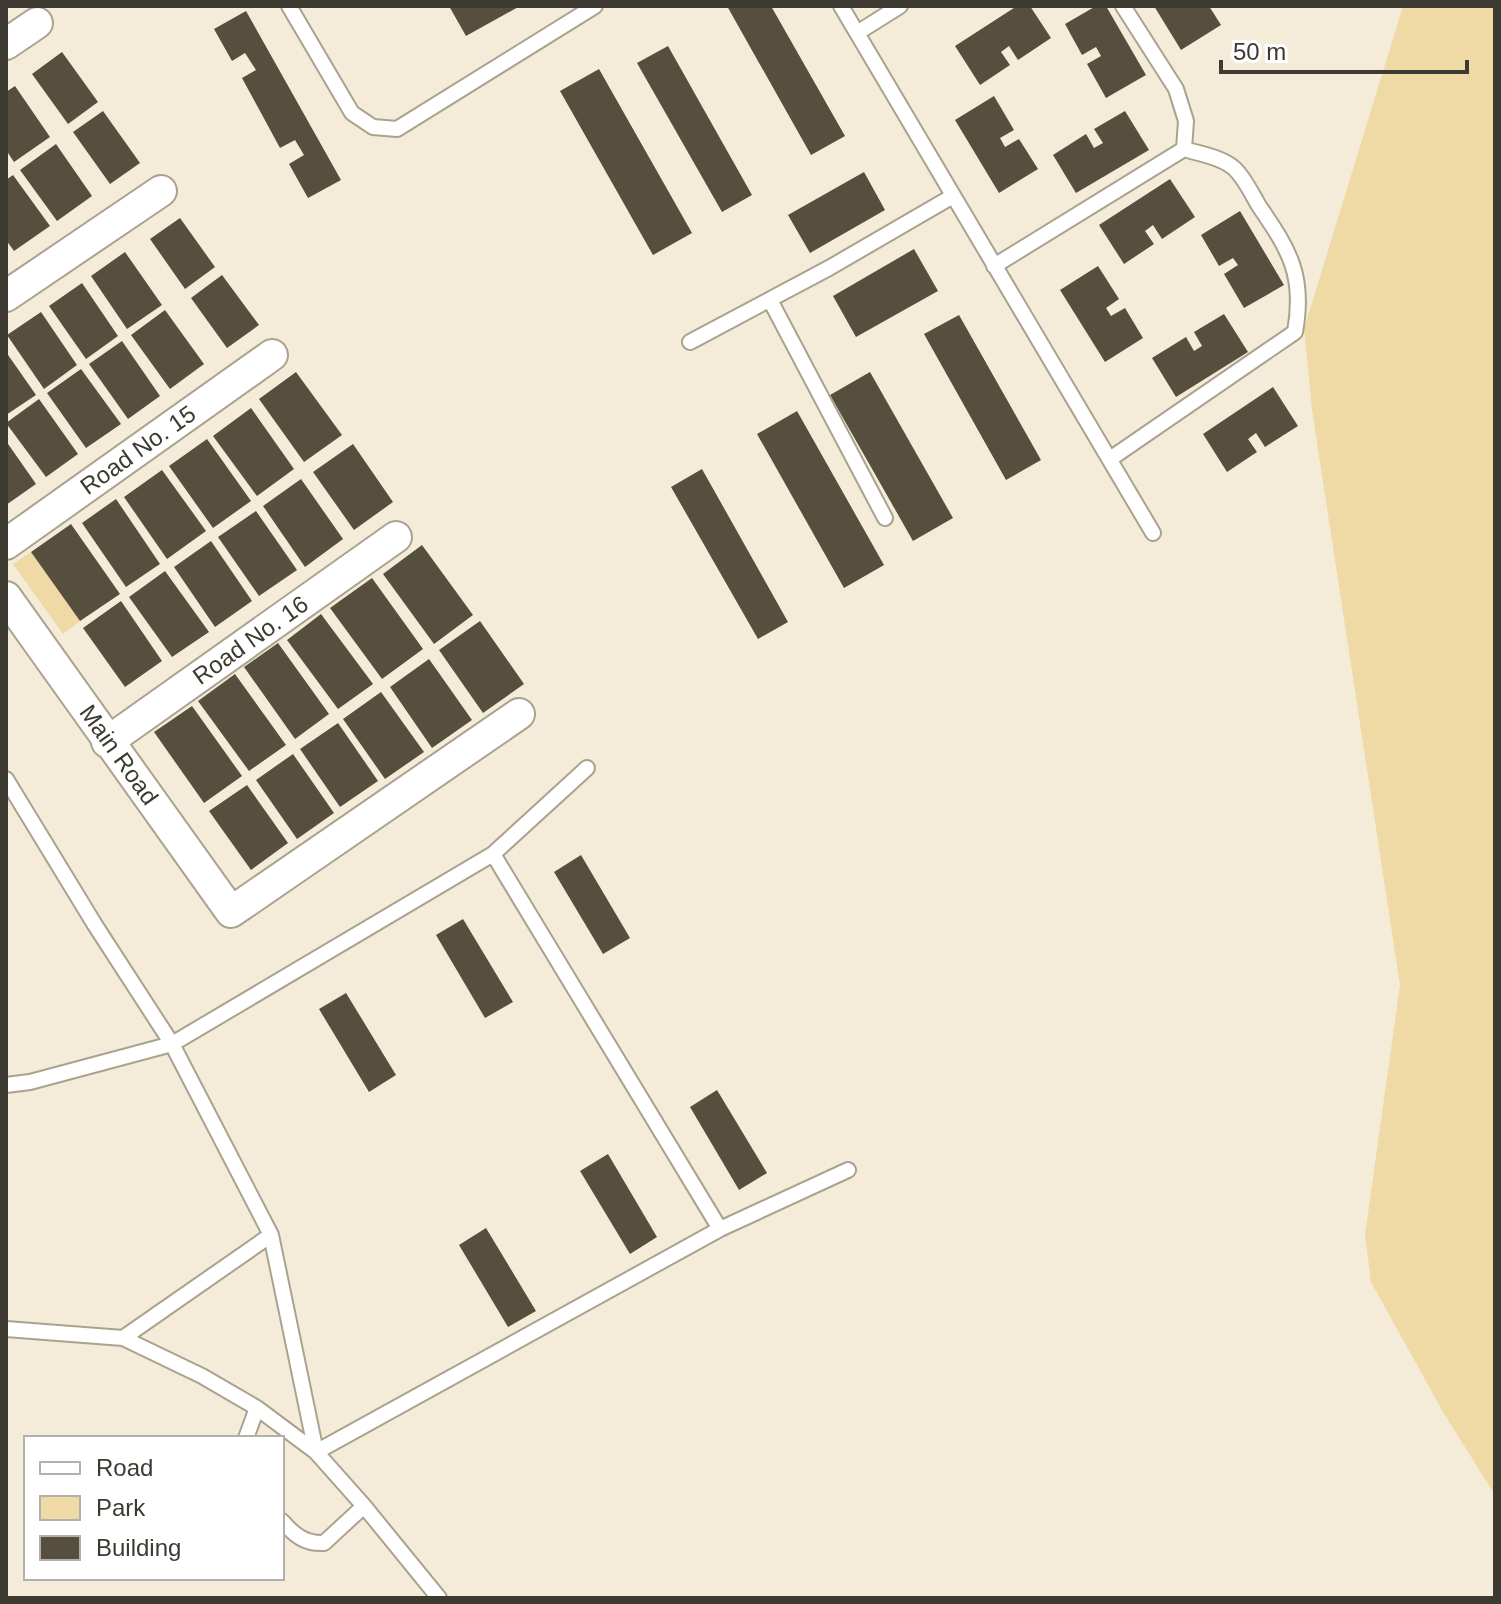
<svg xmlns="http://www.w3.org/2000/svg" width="1501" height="1604" font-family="Helvetica,sans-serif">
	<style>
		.green { fill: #efdaa5 }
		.building { fill: #564f3e }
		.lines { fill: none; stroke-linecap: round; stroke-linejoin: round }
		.lane-casing { stroke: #aaa28f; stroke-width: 18 }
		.street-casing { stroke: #aaa28f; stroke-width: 34 }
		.lane { stroke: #fff; stroke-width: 14 }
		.street { stroke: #fff; stroke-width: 30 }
		.labels { text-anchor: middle; stroke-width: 8; stroke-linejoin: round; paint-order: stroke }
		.street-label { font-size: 24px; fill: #3d3a32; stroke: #fff }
	</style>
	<rect width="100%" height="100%" fill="#f4ecd8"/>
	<!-- green -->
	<path class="green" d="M1403 6H1495V1495L1443 1412 1371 1282 1365 1235 1400 985 1312 410 1304 329Z
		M31 552 80 621 63 634 13 564Z"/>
	<!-- building -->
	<path class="building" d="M449 6H520L466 36Z
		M727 6H771L845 136 811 155Z
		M1017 6H1030L1051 38 1018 60 1009 46 1001 52 1010 65 980 85 955 46Z
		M1096 6H1106L1146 75 1106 98 1087 64 1101 56 1096 47 1082 55 1065 24Z
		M1154 6H1209L1221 25 1181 50Z
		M246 11 341 180 308 198 289 164 304 155 295 140 280 148 242 78 256 70 245 53 232 61 214 29Z
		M668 46 752 195 722 212 637 63Z
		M62 52 98 102 68 124 32 74Z
		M599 69 692 233 653 255 560 91Z
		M15 86 50 137 14 162 6 150V92Z
		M994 96 1014 130 1000 138 1005 147 1019 139 1038 169 999 193 955 120Z
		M103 111 140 163 110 184 73 132Z
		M1125 111 1149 150 1076 193 1053 155 1086 134 1094 148 1103 143 1094 129Z
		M56 144 92 196 57 221 20 170Z
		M864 172 885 210 810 253 788 215Z
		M13 175 50 226 14 251 6 240V180Z
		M1170 179 1195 217 1162 239 1153 225 1145 231 1154 244 1124 264 1099 225Z
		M1240 211 1284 285 1244 308 1224 274 1238 265 1233 258 1219 266 1201 235Z
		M180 218 215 267 185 289 150 239Z
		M914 249 938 291 856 337 833 296Z
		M125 252 162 305 127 329 91 276Z
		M1098 266 1119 299 1106 308 1111 316 1125 308 1143 338 1105 362 1060 290Z
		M222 275 259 325 227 348 191 298Z
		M82 283 118 336 86 359 49 306Z
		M165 310 204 364 170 389 131 335Z
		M41 312 77 365 44 389 7 335Z
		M1224 314 1248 352 1176 397 1152 358 1186 337 1194 351 1202 346 1194 332Z
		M959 315 1041 460 1006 480 924 334Z
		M122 341 160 396 128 419 89 364Z
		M6 352 36 395 6 415Z
		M81 369 121 424 86 448 47 393Z
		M296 372 342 435 304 462 259 399Z
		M870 372 953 518 913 541 830 395Z
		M1273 387 1298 426 1265 447 1256 433 1248 439 1257 452 1227 472 1203 434Z
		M39 399 78 454 46 477 6 423Z
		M251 408 294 469 257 496 213 436Z
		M797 411 884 565 844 588 757 434Z
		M207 439 251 501 213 528 169 466Z
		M6 441 36 484 6 505Z
		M353 444 393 502 354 530 313 472Z
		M702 469 788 622 758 639 671 487Z
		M162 470 206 531 167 559 124 497Z
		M301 479 343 539 305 567 263 506Z
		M116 499 160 564 126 587 82 523Z
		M256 511 297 570 259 596 218 537Z
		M71 524 120 594 80 621 31 552Z
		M211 541 252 601 215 627 174 567Z
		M422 545 473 615 434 644 383 574Z
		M165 571 209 632 172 657 129 597Z
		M372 578 423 649 382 679 330 608Z
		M121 601 162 661 125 687 83 628Z
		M321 614 373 684 338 709 287 640Z
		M480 621 524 684 483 713 439 650Z
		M278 643 329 714 295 739 244 667Z
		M429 659 472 720 432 748 390 687Z
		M235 674 286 745 249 771 198 701Z
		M381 692 424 752 385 779 343 719Z
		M192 706 242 776 204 803 154 732Z
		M338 723 378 781 340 807 300 749Z
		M293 754 334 813 297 839 256 780Z
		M247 785 288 843 251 870 209 811Z
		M581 855 630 938 603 954 554 872Z
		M463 919 513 1002 485 1018 436 935Z
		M346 993 396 1075 369 1092 319 1009Z
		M717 1090 767 1173 739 1190 690 1107Z
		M608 1154 657 1237 630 1254 580 1171Z
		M486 1228 536 1311 508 1327 459 1245Z"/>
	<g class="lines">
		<defs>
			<path id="lane" d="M289 6 352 113 373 127 397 129 595 6
				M841 6 1153 533
				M1123 6 1176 89 1186 121 1184 149
				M857 33 900 6
				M994 266 1184 149C1200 154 1222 157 1235 169 1245 179 1252 194 1259 206 1290 251 1305 276 1295 332L1110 459
				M770 300 885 518
				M690 342 829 268 953 196
				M6 779 95 925 172 1044 271 1235 316 1452 720 1229 848 1170
				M493 854 720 1229
				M6 1085 30 1082 172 1044 493 854 587 768
				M6 1329 123 1338 202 1376 257 1408 316 1452 364 1506 439 1598
				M123 1338 271 1235
				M246 1438 257 1408
				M282 1521C294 1535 305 1544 324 1543L364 1506"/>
			<g id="street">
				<path d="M6 44 37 23"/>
				<path d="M6 296 161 191"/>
				<path id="s1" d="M6 544 272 355"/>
				<path id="s2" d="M6 597 231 912 519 714"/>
				<path id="s3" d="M107 742 396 537"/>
			</g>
		</defs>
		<!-- lane casing -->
		<use href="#lane" class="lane-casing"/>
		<!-- street casing -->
		<use href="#street" class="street-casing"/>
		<!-- lane -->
		<use href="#lane" class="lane"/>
		<!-- street -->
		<use href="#street" class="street"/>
	</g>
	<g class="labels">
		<!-- street labels -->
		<g class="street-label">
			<text dy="8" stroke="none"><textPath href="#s1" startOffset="162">Road No. 15</textPath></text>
			<text dy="8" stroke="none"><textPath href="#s3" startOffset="176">Road No. 16</textPath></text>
			<text dy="8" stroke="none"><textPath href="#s2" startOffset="194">Main Road</textPath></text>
		</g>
	</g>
	<!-- border -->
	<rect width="1501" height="1604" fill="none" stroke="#3d3a32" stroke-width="16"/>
	<!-- legend -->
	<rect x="24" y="1436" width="260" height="144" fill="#ffffff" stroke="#b1b0ad" stroke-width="2"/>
	<rect x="40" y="1462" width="40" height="12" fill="#ffffff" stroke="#b1b0ad" stroke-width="2"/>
	<text x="96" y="1476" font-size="24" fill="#3d3a32">Road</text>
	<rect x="40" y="1496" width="40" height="24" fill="#efdaa5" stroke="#b1b0ad" stroke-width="2"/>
	<text x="96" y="1516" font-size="24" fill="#3d3a32">Park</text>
	<rect x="40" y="1536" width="40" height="24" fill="#564f3e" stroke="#b1b0ad" stroke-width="2"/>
	<text x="96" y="1556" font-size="24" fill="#3d3a32">Building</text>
	<!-- scale -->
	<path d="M1221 60v12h246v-12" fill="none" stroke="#3d3a32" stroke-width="4"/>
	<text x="1233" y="60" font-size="24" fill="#3d3a32" stroke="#ffffff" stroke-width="6" paint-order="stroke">50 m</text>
</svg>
